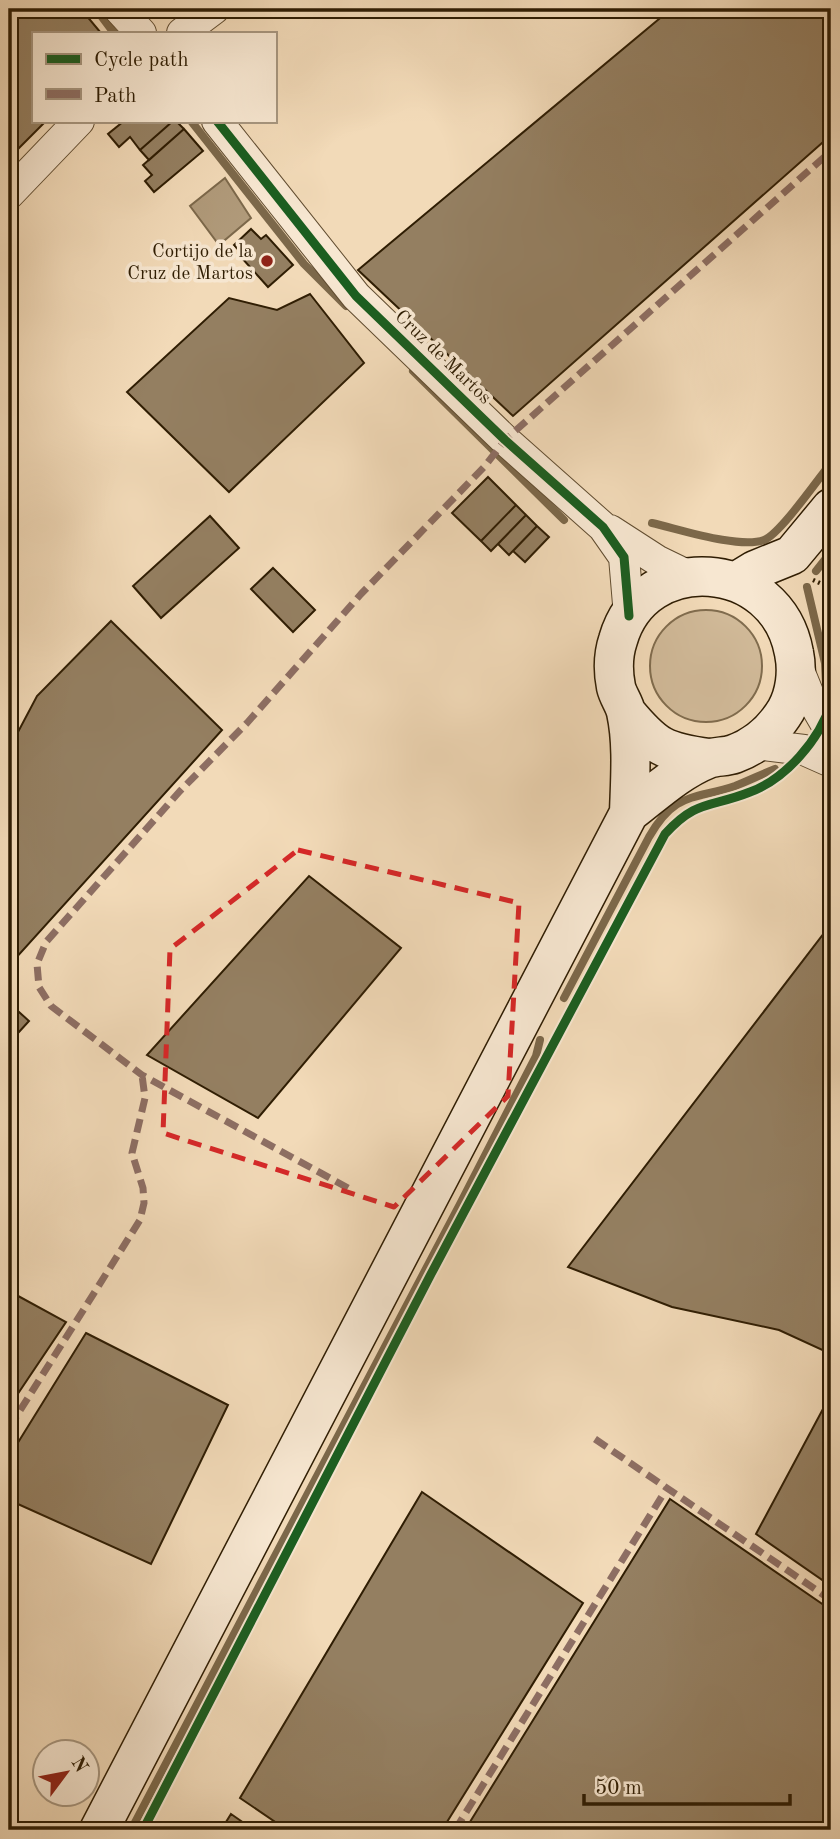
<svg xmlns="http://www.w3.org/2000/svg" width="840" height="1839" font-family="'Old Standard TT',serif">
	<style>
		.green { fill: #d1ba99; stroke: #806c4e; stroke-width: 2 }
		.water { fill: #b09a7a; stroke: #7c684a; stroke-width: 2 }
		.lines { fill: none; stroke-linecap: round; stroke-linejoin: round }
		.stream { stroke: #7c684a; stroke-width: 8 }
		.building { fill: #947f61; stroke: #2f1d03; stroke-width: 2 }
		.street-casing { stroke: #604c30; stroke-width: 32 }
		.secondary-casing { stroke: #2f1d03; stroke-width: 41 }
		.path { stroke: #2f1d03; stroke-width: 4.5; stroke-dasharray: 2 3.5; stroke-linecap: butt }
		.street { stroke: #f7e7d1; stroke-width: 30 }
		.secondary { stroke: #f7e7d1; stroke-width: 38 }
		.quiet { stroke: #8d6e63; stroke-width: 7; stroke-dasharray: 14 7; stroke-linecap: butt }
		.cycleway-casing { stroke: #f7e7d1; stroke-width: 13 }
		.cycleway { stroke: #1b5e20; stroke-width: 9 }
		.marked { fill: none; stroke: #d62828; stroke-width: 5; stroke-dasharray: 14 9; stroke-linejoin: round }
		.poi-dot { fill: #8f2418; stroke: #f7e7d1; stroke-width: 2.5 }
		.labels { text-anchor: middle; stroke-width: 7; stroke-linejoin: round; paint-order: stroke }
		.poi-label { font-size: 19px; fill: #2f1d03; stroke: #f7e7d1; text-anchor: end }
		.street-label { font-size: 19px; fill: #2f1d03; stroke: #f7e7d1 }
	</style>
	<rect width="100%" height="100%" fill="#f2dab8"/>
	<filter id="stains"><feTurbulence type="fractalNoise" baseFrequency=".00286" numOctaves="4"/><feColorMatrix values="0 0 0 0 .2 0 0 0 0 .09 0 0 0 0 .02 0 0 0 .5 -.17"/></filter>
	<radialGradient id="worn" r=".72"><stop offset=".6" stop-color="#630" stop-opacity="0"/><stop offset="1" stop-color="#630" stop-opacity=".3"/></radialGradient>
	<!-- green -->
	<path class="green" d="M650 666a56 56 0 1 1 112 0a56 56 0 1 1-112 0Z"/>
	<!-- water -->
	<path class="water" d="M225 178 251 218 219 245 190 206Z"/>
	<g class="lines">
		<!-- stream -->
		<path class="stream" d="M96 9 114 33
			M191 121 304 264 346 306
			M413 371 564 520
			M652 523C679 529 739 549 764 540 780 534 818 479 831 463
			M816 571 831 552
			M807 587 825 663 826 684
			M564 998 649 837C675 792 692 800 735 786 748 781 762 774 775 769
			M131 1830 460 1204 536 1056 540 1040"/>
	</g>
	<!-- building -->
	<path class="building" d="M9 9H81L101 33H33V121H46L9 158Z
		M671 9H831V135L513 416 358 270Z
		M124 121H173L140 150 130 137 119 147 108 134Z
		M173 121H176L184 129 149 160 140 150Z
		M184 129 203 151 154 192 145 181 152 175 143 165Z
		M251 229 261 239 266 235 293 265 268 287 241 257 243 255 234 245Z
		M310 294 364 363 229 492 127 392 229 298 277 310Z
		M488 477 516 505 481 541 452 513Z
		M516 505 526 515 491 551 481 541Z
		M526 515 537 526 509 555 498 544Z
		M210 516 239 548 161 618 133 586Z
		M537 526 549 537 525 562 513 551Z
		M273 568 315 610 293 632 251 589Z
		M111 621 222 730 15 959 9 958V749L37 696Z
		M309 876 401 948 258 1118 147 1055Z
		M831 924V1354L779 1330 672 1307 568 1267Z
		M9 1003 29 1021 9 1043Z
		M9 1291 66 1322 9 1407Z
		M86 1333 228 1405 151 1564 9 1500V1457Z
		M831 1394V1586L756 1534Z
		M422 1492 583 1603 442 1830H287L240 1798Z
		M670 1499 831 1610V1830H465Z
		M231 1814 254 1830H221Z"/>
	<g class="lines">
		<defs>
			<path id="street" d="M119 9 141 33
				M182 33 214 9
				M217 121 356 296 505 440 603 527 624 557 629 616
				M9 194 79 121
				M610 530 658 561 691 577
				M796 663 809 695 831 733
				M755 744 804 750 831 762"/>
			<path id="secondary" d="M737 581 755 570 792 555 831 508
				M626 712C655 747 664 752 709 758
				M99 1830 629 813C654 794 678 771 708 759 716 756 726 757 734 754 756 746 774 730 786 710 795 694 798 672 794 653 777 558 644 549 618 640 613 655 613 672 616 687 618 696 624 703 626 712 633 744 630 780 629 813"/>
		</defs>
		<!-- street casing -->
		<use href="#street" class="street-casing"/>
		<!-- secondary casing -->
		<use href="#secondary" class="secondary-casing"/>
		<!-- path -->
		<path class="path" d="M813 580 831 588"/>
		<!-- street -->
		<use href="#street" class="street"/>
		<!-- secondary -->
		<use href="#secondary" class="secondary"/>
		<!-- quiet -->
		<path class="quiet" d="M348 1188 142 1075 51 1006 39 987 37 964 46 942 180 791 247 723 361 594 485 466 505 440 831 151
			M9 1428 140 1220 144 1203 143 1188 132 1153 145 1098 142 1075
			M595 1439 831 1600
			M455 1830 667 1488"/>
		<defs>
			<path id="cycleway" d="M217 121 356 296 505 440 603 527 624 557 629 616
				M143 1830 431 1274 665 834C697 799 710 808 750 792 786 779 820 739 831 703"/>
		</defs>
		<!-- cycleway casing -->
		<use href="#cycleway" class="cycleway-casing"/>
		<!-- cycleway -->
		<use href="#cycleway" class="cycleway"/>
	</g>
	<!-- marked area -->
	<path class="marked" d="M298 850 519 903 508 1096 394 1207 163 1133 170 949Z"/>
	<!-- markers -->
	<circle class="poi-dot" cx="267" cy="261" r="7"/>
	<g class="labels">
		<!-- poi labels -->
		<g class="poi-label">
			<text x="253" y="257">Cortijo de la<tspan x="253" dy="22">Cruz de Martos</tspan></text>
		</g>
		<!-- street labels -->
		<g class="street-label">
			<text transform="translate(444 356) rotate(44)" y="7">Cruz de Martos</text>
		</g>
	</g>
	<!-- margin -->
	<rect width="840" height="1839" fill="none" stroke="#f2dab8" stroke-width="35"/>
	<rect x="10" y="10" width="819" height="1818" fill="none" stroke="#2f1d03" stroke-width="3.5"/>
	<rect x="18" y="18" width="805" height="1804" fill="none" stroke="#2f1d03" stroke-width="2"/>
	<!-- legend -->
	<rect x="32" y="32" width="245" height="91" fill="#f7e7d1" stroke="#a7967f" stroke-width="2"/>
	<rect x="46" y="54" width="35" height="10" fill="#1b5e20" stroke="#a7967f" stroke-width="2"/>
	<text x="94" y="66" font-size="21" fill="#2f1d03">Cycle path</text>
	<rect x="46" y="89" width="35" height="10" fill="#8d6e63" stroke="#a7967f" stroke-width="2"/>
	<text x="94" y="102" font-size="21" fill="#2f1d03">Path</text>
	<!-- north arrow -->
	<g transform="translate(66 1773) rotate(58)"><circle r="33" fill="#f7e7d1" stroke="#a7967f" stroke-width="2"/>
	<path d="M0-5L12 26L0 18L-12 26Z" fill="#8f2418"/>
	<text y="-10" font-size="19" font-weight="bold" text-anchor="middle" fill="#2f1d03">N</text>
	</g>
	<!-- scale -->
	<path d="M584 1794v10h206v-10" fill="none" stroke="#2f1d03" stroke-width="3.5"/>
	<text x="595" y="1794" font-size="21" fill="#2f1d03" stroke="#f7e7d1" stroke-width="5" paint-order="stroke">50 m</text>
	<rect width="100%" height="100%" filter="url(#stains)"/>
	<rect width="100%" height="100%" fill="url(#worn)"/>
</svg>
